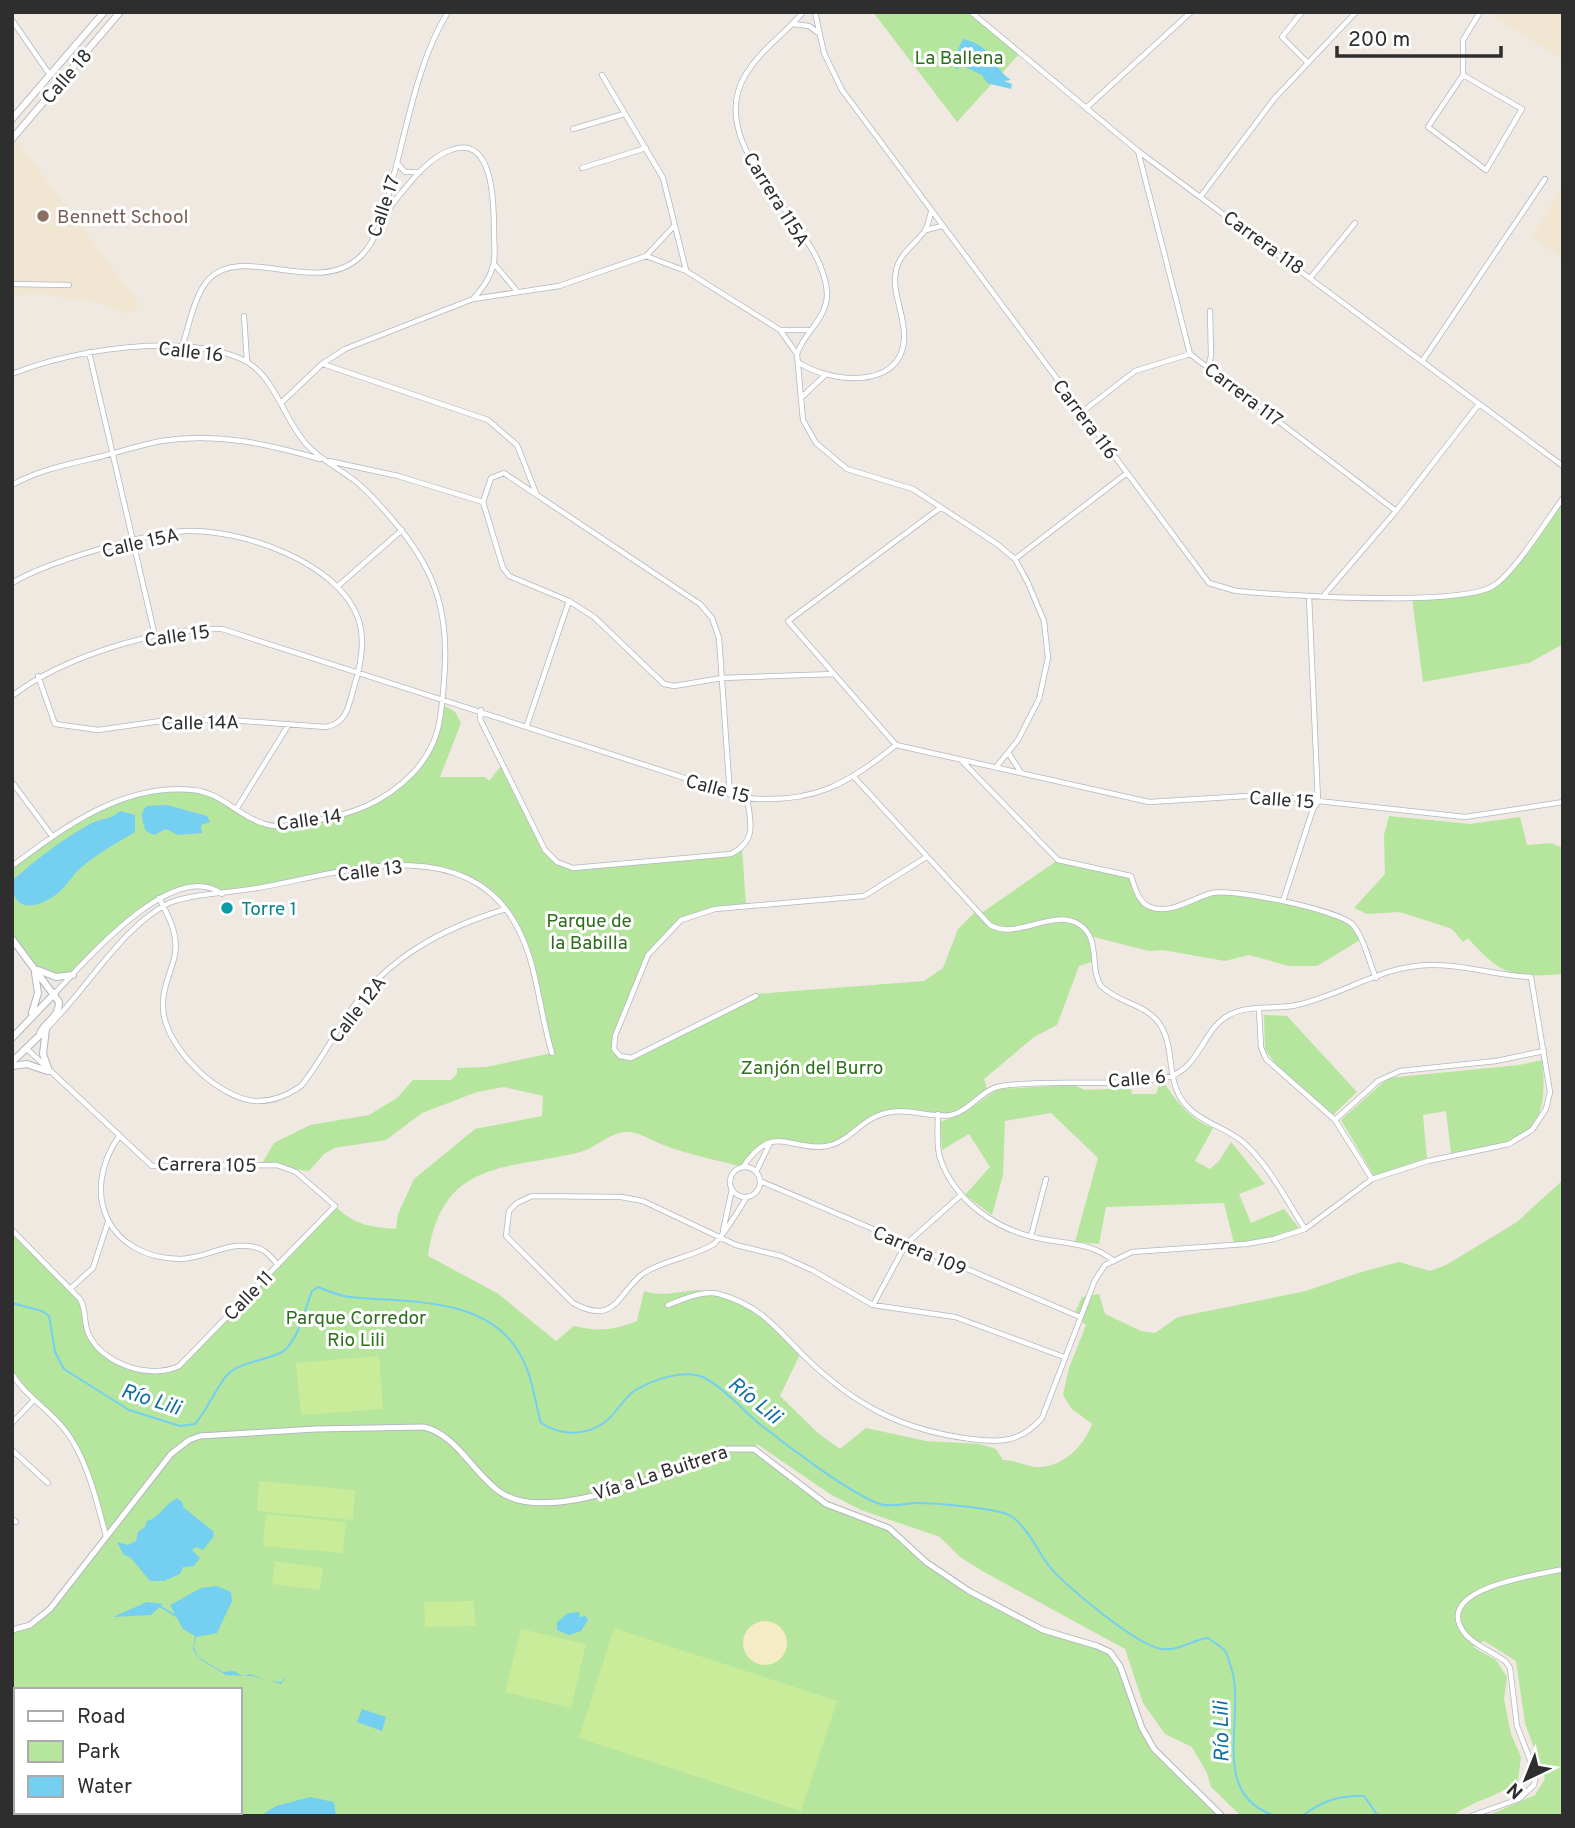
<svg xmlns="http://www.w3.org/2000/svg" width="1575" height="1828" font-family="Overpass,sans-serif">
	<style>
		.education { fill: #f0e6d1 }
		.green { fill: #b6e59e; fill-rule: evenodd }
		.sand { fill: #f3ecc5 }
		.pitch { fill: #c9ec9a }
		.water { fill: #75cff0 }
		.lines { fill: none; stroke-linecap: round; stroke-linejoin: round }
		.stream { stroke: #75cff0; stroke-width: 2 }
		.minor-casing { stroke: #b4b7c1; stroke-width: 6 }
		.tertiary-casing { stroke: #b4b7c1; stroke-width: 7 }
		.secondary-casing { stroke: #b4b7c1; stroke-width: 8 }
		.minor { stroke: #fff; stroke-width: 4.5 }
		.tertiary { stroke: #fff; stroke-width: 5 }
		.secondary { stroke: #fff; stroke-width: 6 }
		.education-dot { fill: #8d6e63; stroke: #fff; stroke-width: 2.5 }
		.culture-dot { fill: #0f9aa8; stroke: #fff; stroke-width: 2.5 }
		.labels { text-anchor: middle; stroke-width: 6; stroke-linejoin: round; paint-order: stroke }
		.park-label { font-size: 19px; fill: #2c6e1b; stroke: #fff }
		.street-label { font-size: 19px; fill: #2e2e2e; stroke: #fff }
		.education-label { font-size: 19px; fill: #785e54; stroke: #fff; text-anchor: start }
		.culture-label { font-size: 19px; fill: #0d838f; stroke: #fff; text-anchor: start }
		.water-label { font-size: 21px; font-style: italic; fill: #0d6fa3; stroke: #fff }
	</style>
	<rect width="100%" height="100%" fill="#efe9e1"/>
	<!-- education -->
	<path class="education" d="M1487 12H1563V60L1490 14Z
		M14 137 140 305 128 314 97 303 34 293 12 296Z
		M1563 185V259L1532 237Z"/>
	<!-- green -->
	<path class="green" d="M873 12H971L1021 52 957 122Z
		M1563 498V644L1529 663 1423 682 1412 598 1485 590 1504 576Z
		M442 704 455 712 461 723 440 777H485L489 781 502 765C520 800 535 853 573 868L720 857 742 848 746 906C725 908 700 909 682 920 647 940 629 1000 615 1036L614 1049 620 1056 631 1058 755 994 924 981 943 968 958 929 976 911 980 914 1058 860 1131 876C1135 888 1138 902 1150 907 1171 915 1192 897 1212 893 1233 889 1326 908 1345 919 1353 924 1356 932 1360 940L1317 966H1289L1249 955 1225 961 1163 950 1149 951 1090 936 1095 961 1079 966 1057 1025 1034 1037 984 1079 988 1092C978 1100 963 1111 951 1115 929 1120 903 1103 876 1116 862 1123 850 1139 835 1144 789 1158 789 1117 743 1167 717 1160 690 1155 666 1146 655 1142 642 1134 631 1132 611 1130 596 1149 577 1153 501 1170 442 1161 428 1256L497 1293 556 1341 574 1326C599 1332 614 1330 637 1321L644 1291C667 1299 687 1287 710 1291 747 1297 774 1328 801 1352L780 1396 818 1433 840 1449 866 1428 926 1441 980 1444 996 1449 1003 1460C1016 1460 1029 1468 1040 1467 1065 1466 1085 1444 1092 1424L1071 1408 1063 1395 1069 1368 1086 1325 1074 1315 1082 1297 1099 1294 1105 1314 1141 1331 1155 1333 1178 1317 1306 1291 1358 1273 1399 1262 1430 1271 1446 1265 1517 1222 1563 1180V1816H1487L1535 1795 1545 1779 1525 1723 1516 1661 1484 1641 1473 1647 1496 1660 1507 1677 1504 1699 1511 1734 1521 1757 1518 1781C1498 1797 1473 1800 1453 1816H1241L1211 1787 1207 1773 1192 1747 1165 1734 1143 1703 1125 1649 984 1572 960 1557 940 1537 861 1510 830 1494 757 1444 755 1449 818 1498 889 1528 947 1578 1043 1630 1097 1646 1113 1655 1148 1739 1222 1816H12V1630L38 1619 106 1537 97 1503 70 1438 12 1374V1230C27 1245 72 1285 80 1300 85 1309 84 1321 88 1331 104 1363 146 1382 179 1366L335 1206C354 1225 370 1227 396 1229L398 1214 414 1179 475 1129 542 1116 543 1096 504 1087 477 1092 422 1113 386 1140 334 1148 324 1154 309 1171 261 1165 274 1143 310 1125 369 1115 397 1098 413 1080H451L457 1074V1068L486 1067 552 1053C544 1021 540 986 530 954 522 931 504 899 483 884 423 844 290 882 222 894 177 861 102 947 73 975 43 982 29 959 12 939V866C65 826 105 796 173 791 183 790 200 790 210 794 232 803 251 826 276 827 329 828 417 794 436 740 440 729 440 715 442 704ZM16 1690H240V1812H16Z
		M1389 816 1470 824 1520 817 1527 845 1551 843 1563 848V974C1514 978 1501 976 1468 938L1463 942 1452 929 1422 919 1399 912 1367 914 1354 908 1385 874 1384 835Z
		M1264 1015 1287 1016 1357 1092 1333 1115 1277 1066 1265 1049Z
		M1542 1060C1551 1139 1520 1142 1451 1153L1446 1111 1423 1115 1427 1158 1374 1176 1341 1120 1388 1078 1519 1065Z
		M1165 1084C1178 1104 1191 1120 1213 1128L1195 1161 1210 1169 1219 1161 1231 1142 1265 1184 1239 1194 1251 1223 1284 1209 1299 1228 1263 1240 1234 1243 1224 1203 1106 1207 1099 1244 1075 1242 1098 1158 1051 1113 1005 1121 1003 1175 992 1215 965 1195 990 1167 969 1134 942 1150 940 1122 963 1113 998 1089 1074 1085 1085 1090 1131 1088 1132 1094H1156L1159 1085Z"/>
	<!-- sand -->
	<path class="sand" d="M743 1643a22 22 0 1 1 44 0a22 22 0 1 1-44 0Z"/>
	<!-- pitch -->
	<path class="pitch" d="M379 1356 383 1409 301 1415 296 1363Z
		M259 1481 355 1490 353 1520 257 1511Z
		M266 1514 346 1522 343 1553 263 1546Z
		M275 1561 323 1568 320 1590 272 1584Z
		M474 1601 475 1626 425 1627 424 1602Z
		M614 1628 837 1701 801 1811 579 1738Z
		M521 1629 586 1644 571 1708 505 1692Z"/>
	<!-- water -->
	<path class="water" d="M963 39C995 46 990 66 1011 80L1004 81 1012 84 1011 89 987 83 982 75 963 66 956 69 953 60Z
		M167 805 207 816 210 822 201 825 202 833 178 835 166 829 154 835 146 831C142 822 139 813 147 806Z
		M120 811 135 815V832C117 843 100 852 84 865 73 873 68 885 58 893 38 909 12 914 12 881 35 860 63 839 90 824 102 818 110 820 120 811Z
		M177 1498 183 1503V1507L213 1531 214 1536 203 1550 196 1547 192 1550 200 1558 194 1566 183 1567 180 1574 164 1581H150L131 1558 124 1555 117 1542 128 1545 136 1541 138 1532 145 1527 147 1521C159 1518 165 1504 177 1498Z
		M217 1586 231 1592 232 1601 217 1633 196 1637 194 1647 198 1657 223 1672 234 1671 243 1676 250 1674 269 1681 281 1682 288 1675 281 1684 252 1676 226 1675 198 1658 193 1649 195 1636 183 1629 170 1605 201 1588Z
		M147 1602 163 1604 151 1615 113 1617Z
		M580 1612 579 1617 586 1616 588 1620 581 1631 569 1635 557 1630V1622L568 1613Z
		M362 1709 386 1717 382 1731 357 1722Z
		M310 1797 334 1802 336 1816H260L276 1806Z"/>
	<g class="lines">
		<!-- stream -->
		<path class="stream" d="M12 1303 42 1311 49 1316 55 1352 64 1369 129 1410 180 1426 195 1424C208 1409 217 1386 227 1375 241 1360 275 1360 286 1349 300 1335 305 1308 312 1291L318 1287C328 1291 339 1296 349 1297 407 1303 489 1295 521 1356 532 1375 535 1402 541 1423 561 1436 586 1436 605 1422 616 1414 623 1399 634 1391 652 1380 685 1368 705 1378 727 1390 742 1410 761 1425 786 1445 852 1495 880 1504 890 1508 906 1503 917 1503 933 1503 998 1508 1011 1516 1027 1527 1038 1551 1049 1566 1065 1586 1139 1647 1162 1649 1180 1651 1191 1640 1208 1638 1213 1642 1221 1646 1225 1651 1228 1655 1229 1662 1231 1667 1247 1717 1207 1795 1276 1816
			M161 1607 176 1616
			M1302 1816C1322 1801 1339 1795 1364 1796L1378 1816"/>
		<defs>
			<path id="minor" d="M815 12 824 53 842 90 1209 583 1236 591 1260 593C1304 596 1460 606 1493 586 1514 573 1547 520 1563 498
				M971 12 1138 151 1563 466
				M1302 12 1282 37 1308 63
				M12 20 50 75
				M793 24 809 26 817 32
				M602 75 663 178 686 270
				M1463 75 1522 109 1486 170 1428 127 1463 75V40L1480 12
				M1086 108 1191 12
				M573 129 624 114
				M1138 151 1190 354 1396 511
				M398 164 405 172H420
				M582 168 646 148
				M1201 196 1274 99 1356 12
				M385 213C403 192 424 159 451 150 495 133 494 209 494 234 494 244 496 257 493 266 490 279 482 289 474 298
				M926 230 942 226
				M647 255 674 226
				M495 265 516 290
				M1311 277 1355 223
				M12 284 69 285
				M244 316 247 361
				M782 330H808
				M182 347C189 326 194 295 209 279 243 243 318 298 361 256 378 239 384 212 390 189 406 133 417 61 448 12
				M89 352 155 636
				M797 354C804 332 827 319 827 294 826 226 699 150 746 74 763 47 784 35 803 12
				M1423 360 1545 179
				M799 363C829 382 900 391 904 340 906 316 891 293 896 271 899 254 914 245 924 232 928 227 929 219 931 212
				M323 364 488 420 517 445 536 493
				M1208 367 1211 356 1210 311
				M12 374C73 350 176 333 239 358 275 372 282 418 307 445 321 460 338 468 354 480 368 491 380 505 391 518 436 569 450 613 444 681 441 719 440 744 413 773 383 804 350 815 308 822 292 825 277 829 262 823 237 815 222 793 193 790 123 783 66 826 12 866
				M803 396 824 376
				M281 403 322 364 345 349 473 299 559 286 646 256 686 271 780 330 797 354 803 420 816 443 847 469 913 489 997 544 1015 559 1028 583 1044 621 1048 658 1039 699 1018 740 997 766
				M1082 412 1135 371 1190 354
				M329 461 398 476 483 502
				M12 485C39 470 69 464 99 457 120 452 140 445 161 441 217 432 267 444 320 459
				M1015 559 1127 473
				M12 583C49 561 143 534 186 531 241 529 338 562 358 618 366 640 361 665 354 687 349 705 347 723 326 727L230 720H168L98 730 55 724 38 676
				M338 586 402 530
				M1325 594 1396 511 1479 404
				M1309 596 1318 801
				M12 696C63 657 158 627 222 629L747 798C813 804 846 785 896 745
				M481 710 480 719 545 850 557 862 573 868 731 854C757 841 751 822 747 798
				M527 725 569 601
				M896 745 1149 802 1264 795 1465 817 1563 802
				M896 745 788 621 940 508
				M1009 754 1020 771
				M962 761 1058 860 1131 876C1135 888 1138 902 1150 907 1170 915 1193 898 1212 893 1232 888 1338 910 1352 924 1364 937 1369 962 1376 978
				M855 778 990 925C1017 941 1053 907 1080 925 1101 939 1089 968 1101 986 1118 1003 1144 1003 1159 1023 1176 1047 1165 1081 1185 1104 1200 1122 1225 1127 1243 1142 1269 1165 1286 1200 1305 1229
				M12 782 52 836
				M730 795 719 638 712 618 700 604 504 473 491 478 483 502 503 568 509 576 569 601 594 617 664 684 674 686 722 678 834 674
				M237 808 289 724
				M159 898C169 917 180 936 174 959 168 980 160 994 164 1016 171 1052 219 1098 255 1101 272 1102 288 1095 301 1086 319 1064 332 1038 348 1014 387 958 442 928 506 909
				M1283 901 1313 809 1318 802
				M55 993C85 962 173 857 222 894
				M756 996 631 1058 620 1056 614 1049 615 1036 648 955 681 920 715 909 864 896 925 858
				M1259 1009 1261 1047 1266 1059 1335 1120 1372 1179
				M46 1029C85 992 121 927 169 903 196 893 229 893 258 888 336 874 452 834 508 912 538 954 537 1005 552 1053
				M938 1114C938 1128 936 1145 940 1158 955 1202 998 1231 1042 1239 1069 1244 1092 1243 1114 1261
				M1335 1120 1378 1081 1400 1071 1496 1061 1544 1051
				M119 1136C79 1194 108 1258 180 1259 204 1259 225 1243 248 1246 263 1247 269 1254 278 1265
				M730 1182a15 15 0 1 1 30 0a15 15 0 1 1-30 0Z
				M756 1172 769 1145
				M760 1181 1080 1317
				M747 1197C736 1213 728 1230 714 1244 693 1257 664 1260 644 1273 618 1291 617 1327 573 1303L506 1236 509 1211 517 1203 532 1196 621 1197 643 1201 736 1245 781 1256 812 1270 873 1305 955 1317 1064 1357
				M12 1230 80 1299C87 1311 83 1323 89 1335 103 1364 150 1380 179 1366L335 1206 296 1172 277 1165 152 1166 26 1048
				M723 1231 732 1189
				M1031 1236 1046 1179
				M70 1289 93 1268 108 1222
				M668 1305C684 1299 702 1290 719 1294 761 1306 775 1327 804 1356 854 1405 901 1430 971 1439 1001 1443 1021 1442 1042 1418L1095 1280 1105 1265 1132 1252 1246 1244 1274 1239 1305 1229 1372 1179 1428 1161 1509 1144 1532 1130 1546 1109 1550 1092 1531 977C1497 976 1464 964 1430 965 1384 965 1342 995 1297 1005 1276 1010 1249 1004 1229 1015 1203 1029 1201 1064 1172 1076 1117 1089 1057 1078 1001 1086 982 1089 970 1111 951 1115 927 1119 905 1104 877 1116 859 1123 848 1142 827 1146 791 1152 773 1121 743 1167
				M873 1305 906 1244 961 1195
				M12 1374C26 1397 49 1409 65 1430 87 1458 97 1502 106 1536
				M12 1423 33 1401
				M12 1450 48 1483
				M12 1519 16 1522
				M1471 1816 1519 1799 1534 1785 1536 1775 1517 1726 1510 1668 1506 1662C1494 1652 1477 1647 1466 1635 1427 1588 1539 1575 1563 1569"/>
			<path id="tertiary" d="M12 1630 30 1625 50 1609 171 1454 189 1440 200 1436 316 1429 424 1427C457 1435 473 1473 500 1492 550 1527 676 1468 729 1449H754L826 1504 889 1528 926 1562 969 1591 1043 1630 1097 1646 1110 1652 1120 1666 1142 1728 1154 1749 1222 1816"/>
			<path id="secondary" d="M12 119 104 12
				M12 139 120 12
				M12 939 59 1002C59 1019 43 1022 39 1036
				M38 970 56 977 73 975
				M32 1013 38 993 35 973
				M46 1029 43 1054 49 1071
				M12 1038 55 993
				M12 1062 41 1034
				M12 1066 27 1064 47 1071"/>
		</defs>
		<!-- minor casing -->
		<use href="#minor" class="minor-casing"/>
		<!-- tertiary casing -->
		<use href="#tertiary" class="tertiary-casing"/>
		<!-- secondary casing -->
		<use href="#secondary" class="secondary-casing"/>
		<!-- minor -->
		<use href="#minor" class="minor"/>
		<!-- tertiary -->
		<use href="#tertiary" class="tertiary"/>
		<!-- secondary -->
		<use href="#secondary" class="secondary"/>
	</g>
	<!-- markers -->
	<circle class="education-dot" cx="43" cy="216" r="7"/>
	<circle class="culture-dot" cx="227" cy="908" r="7"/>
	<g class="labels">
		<!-- park labels -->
		<g class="park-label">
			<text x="959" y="64">La Ballena</text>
			<text x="589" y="927">Parque de<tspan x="589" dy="22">la Babilla</tspan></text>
			<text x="812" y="1074">Zanjón del Burro</text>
			<text x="356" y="1324">Parque Corredor<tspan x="356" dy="22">Rio Lili</tspan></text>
		</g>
		<!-- street labels -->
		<g class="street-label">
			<text transform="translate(66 76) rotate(-49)" y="7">Calle 18</text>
			<text transform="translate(777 199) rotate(58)" y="7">Carrera 115A</text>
			<text transform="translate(383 206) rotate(-71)" y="7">Calle 17</text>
			<text transform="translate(1264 242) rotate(36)" y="7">Carrera 118</text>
			<text transform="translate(191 351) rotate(6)" y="7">Calle 16</text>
			<text transform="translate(1244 394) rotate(37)" y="7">Carrera 117</text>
			<text transform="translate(1086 419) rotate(53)" y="7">Carrera 116</text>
			<text transform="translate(140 542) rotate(-13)" y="7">Calle 15A</text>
			<text transform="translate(177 635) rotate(-8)" y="7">Calle 15</text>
			<text transform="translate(200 722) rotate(-1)" y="7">Calle 14A</text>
			<text transform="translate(718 788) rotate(15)" y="7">Calle 15</text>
			<text transform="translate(1282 799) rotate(4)" y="7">Calle 15</text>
			<text transform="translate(309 819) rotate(-8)" y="7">Calle 14</text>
			<text transform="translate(370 870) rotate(-7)" y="7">Calle 13</text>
			<text transform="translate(357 1009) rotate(-52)" y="7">Calle 12A</text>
			<text transform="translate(1137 1078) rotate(-5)" y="7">Calle 6</text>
			<text transform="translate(207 1164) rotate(1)" y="7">Carrera 105</text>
			<text transform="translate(920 1250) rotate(23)" y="7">Carrera 109</text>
			<text transform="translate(248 1295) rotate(-46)" y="7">Calle 11</text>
			<text transform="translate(660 1472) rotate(-18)" y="7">Vía a La Buitrera</text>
		</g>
		<!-- education labels -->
		<g class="education-label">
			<text x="57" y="223">Bennett School</text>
		</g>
		<!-- culture labels -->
		<g class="culture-label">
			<text x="241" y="915">Torre 1</text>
		</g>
		<!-- water labels -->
		<g class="water-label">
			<text transform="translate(151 1399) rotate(18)" y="7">Río Lili</text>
			<text transform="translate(755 1400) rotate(39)" y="7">Río Lili</text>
			<text transform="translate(1221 1732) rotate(-91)" y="7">Río Lili</text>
		</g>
	</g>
	<!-- border -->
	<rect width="1575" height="1828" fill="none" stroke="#2e2e2e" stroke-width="28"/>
	<!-- legend -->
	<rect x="14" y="1688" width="228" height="126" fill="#ffffff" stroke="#ababab" stroke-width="2"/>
	<rect x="28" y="1711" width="35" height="10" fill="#ffffff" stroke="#ababab" stroke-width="2"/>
	<text x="77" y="1723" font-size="21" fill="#2e2e2e">Road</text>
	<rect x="28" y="1741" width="35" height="21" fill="#b6e59e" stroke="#ababab" stroke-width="2"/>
	<text x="77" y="1758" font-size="21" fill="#2e2e2e">Park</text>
	<rect x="28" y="1776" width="35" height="21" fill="#75cff0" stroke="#ababab" stroke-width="2"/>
	<text x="77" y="1793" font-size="21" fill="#2e2e2e">Water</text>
	<!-- north arrow -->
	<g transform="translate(1526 1779) rotate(223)" stroke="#ffffff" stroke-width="5" paint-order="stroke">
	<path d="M0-5L12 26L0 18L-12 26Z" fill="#2e2e2e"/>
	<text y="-10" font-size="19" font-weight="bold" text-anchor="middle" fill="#2e2e2e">N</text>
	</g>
	<!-- scale -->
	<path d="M1337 46v10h164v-10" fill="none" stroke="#2e2e2e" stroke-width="3.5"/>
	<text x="1348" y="46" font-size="21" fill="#2e2e2e" stroke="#ffffff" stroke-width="5" paint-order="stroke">200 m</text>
</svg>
